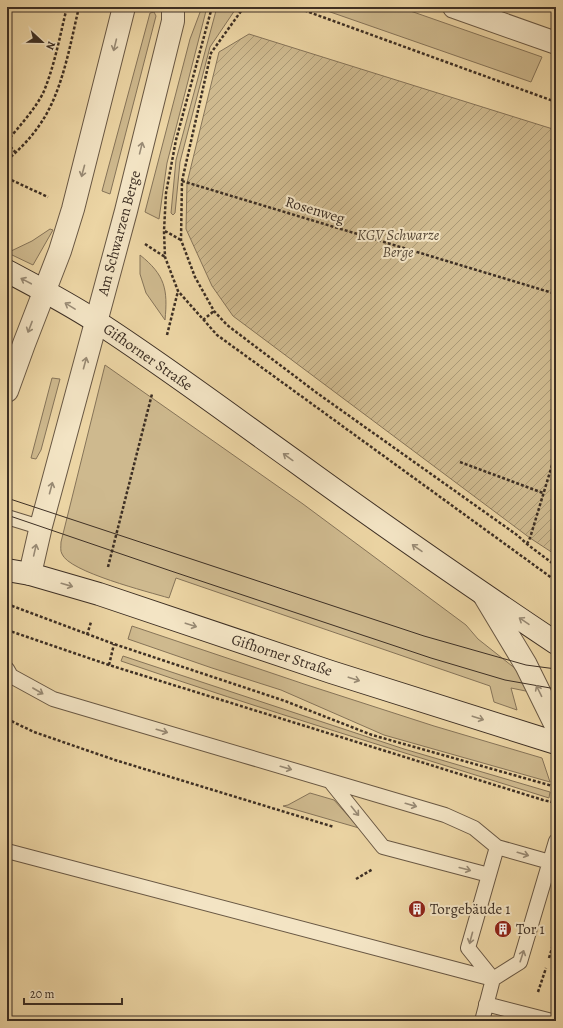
<svg xmlns="http://www.w3.org/2000/svg" width="563" height="1028" font-family="Alegreya,serif">
	<style>
		.grass { fill: #ceb98e; stroke: #867459 }
		.garden { fill: url(#garden-furrows); stroke: #867459 }
		.lines { fill: none; stroke-linecap: round; stroke-linejoin: round }
		.service-casing { stroke: #695844; stroke-width: 16 }
		.minor-casing { stroke: #695844; stroke-width: 24 }
		.secondary-casing { stroke: #3d2f24; stroke-width: 24 }
		.path { stroke: #3d2f24; stroke-width: 2.5; stroke-dasharray: 3 2; stroke-linecap: butt }
		.service { stroke: #f3e4c4; stroke-width: 14 }
		.minor { stroke: #f3e4c4; stroke-width: 22 }
		.secondary { stroke: #f3e4c4; stroke-width: 22 }
		.tram { stroke: #3d2f24; stroke-width: 1 }
		.oneway { stroke: #988a74 }
		.labels { text-anchor: middle; stroke-width: 4; stroke-linejoin: round; paint-order: stroke }
		.street-label { font-size: 15px; fill: #3d2f24; stroke: #f3e4c4 }
		.park-label { font-size: 15px; font-style: italic; fill: #5a4b39; stroke: #f3e4c4 }
		.poi-label { font-size: 15px; fill: #3d2f24; stroke: #f3e4c4; text-anchor: start }
	</style>
	<defs>
		<pattern id="garden-furrows" width="10" height="10" patternUnits="userSpaceOnUse"><rect width="10" height="10" fill="#ceb98e"/><path d="M-1 1l2-2M0 10L10 0M9 11l2-2" fill="none" stroke="#a89774"/></pattern>
	</defs>
	<rect width="100%" height="100%" fill="#ecd5a4"/>
	<filter id="stains"><feTurbulence type="fractalNoise" baseFrequency=".005" numOctaves="4"/><feColorMatrix values="0 0 0 0 .2 0 0 0 0 .09 0 0 0 0 .02 0 0 0 .5 -.17"/></filter>
	<radialGradient id="worn" r=".72"><stop offset=".6" stop-color="#630" stop-opacity="0"/><stop offset="1" stop-color="#630" stop-opacity=".3"/></radialGradient>
	<!-- grass -->
	<path class="grass" d="M202 7H207L167 163 159 219 145 212 190 39Z
		M217 7H237L210 47 180 162 175 213 173 215 171 213 176 160Z
		M316 7H399L542 57 531 82Z
		M154 12 156 16 110 194 102 191 150 13Z
		M50 229 53 230 33 265 10 254 9 252 32 241Z
		M140 255C165 275 168 289 165 320L146 293 140 274Z
		M105 365 303 504 466 625 478 639 550 696H556V706L550 696 511 688 517 710 494 702 490 686 176 578 169 598C149 592 69 572 62 554 60 551 61 546 61 542Z
		M52 378 60 379 41 450 36 459 31 458Z
		M132 626 304 684 434 726 542 758 550 782 384 735 281 690 212 668 128 639Z
		M123 656 404 749 550 792 549 798C406 753 263 710 121 661Z
		M310 793 334 800 359 828 283 806 288 805Z"/>
	<!-- garden -->
	<path class="garden" d="M249 34 556 130V555L530 538 233 316 212 286 186 229 187 183 219 52Z"/>
	<g class="lines">
		<defs>
			<path id="service" d="M7 517 33 525 41 526
				M7 669 11 676 53 699 445 815 474 828 497 847 550 862
				M330 781 383 847 489 875
				M7 851 493 979
				M493 979 468 948 497 847
				M486 1004 552 1021
				M482 1021 493 979 520 962 556 841"/>
			<path id="minor" d="M454 7 556 43
				M7 391 24 344 60 251 73 209 124 7
				M30 574 41 526 126 211 173 21V7
				M484 595 526 665 556 726"/>
			<path id="secondary" d="M7 271C37 287 68 303 97 322 165 366 230 415 296 462 381 524 468 584 556 643
				M7 570 30 574 99 594 331 672 556 743"/>
		</defs>
		<!-- service casing -->
		<use href="#service" class="service-casing"/>
		<!-- minor casing -->
		<use href="#minor" class="minor-casing"/>
		<!-- secondary casing -->
		<use href="#secondary" class="secondary-casing"/>
		<!-- path -->
		<path class="path" d="M212 7 176 140 166 193 164 231 165 257 178 291 217 335 556 581
			M212 7 242 10
			M244 7 211 53 182 181 181 240 195 277 214 311 227 325 317 393 517 535 527 544 556 566
			M295 7 556 102
			M7 141C18 128 37 107 44 91 55 64 60 35 67 7
			M7 143 16 153
			M7 160C23 147 37 131 47 113 64 82 71 41 79 7
			M7 178 48 197
			M182 181 556 294
			M165 231 181 240
			M145 244 165 257
			M203 320 214 311
			M167 335 178 291
			M460 462 543 493
			M527 544 530 538 556 452
			M108 567 152 394
			M7 604 114 644 285 701 372 735 556 787
			M7 630 109 665 543 800 556 803
			M87 635 91 622
			M109 665 114 644
			M7 719 34 732 115 760 334 827
			M356 879 373 869
			M549 958 556 935
			M538 992 546 968"/>
		<!-- service -->
		<use href="#service" class="service"/>
		<!-- minor -->
		<use href="#minor" class="minor"/>
		<!-- secondary -->
		<use href="#secondary" class="secondary"/>
		<!-- tram -->
		<path class="tram" d="M7 498 424 636 526 665 556 669
			M7 515 171 571 431 658 505 680 556 689"/>
	</g>
	<!-- one-way arrows -->
	<defs><path id="oneway-shaft" d="M-6 0H5M1.5-3L5.5 0L1.5 3" fill="none" stroke-width="1.6" stroke-linecap="round" stroke-linejoin="round"/></defs>
	<g class="oneway">
		<use href="#oneway-shaft" transform="translate(115 45) rotate(104)"/>
		<use href="#oneway-shaft" transform="translate(141 148) rotate(-76)"/>
		<use href="#oneway-shaft" transform="translate(83 171) rotate(105)"/>
		<use href="#oneway-shaft" transform="translate(26 281) rotate(-152)"/>
		<use href="#oneway-shaft" transform="translate(70 306) rotate(-149)"/>
		<use href="#oneway-shaft" transform="translate(30 327) rotate(111)"/>
		<use href="#oneway-shaft" transform="translate(85 363) rotate(-75)"/>
		<use href="#oneway-shaft" transform="translate(288 457) rotate(-144)"/>
		<use href="#oneway-shaft" transform="translate(51 488) rotate(-75)"/>
		<use href="#oneway-shaft" transform="translate(417 548) rotate(-145)"/>
		<use href="#oneway-shaft" transform="translate(35 550) rotate(-77)"/>
		<use href="#oneway-shaft" transform="translate(67 585) rotate(16)"/>
		<use href="#oneway-shaft" transform="translate(524 621) rotate(-146)"/>
		<use href="#oneway-shaft" transform="translate(191 625) rotate(18)"/>
		<use href="#oneway-shaft" transform="translate(354 679) rotate(18)"/>
		<use href="#oneway-shaft" transform="translate(38 691) rotate(30)"/>
		<use href="#oneway-shaft" transform="translate(539 691) rotate(-116)"/>
		<use href="#oneway-shaft" transform="translate(478 718) rotate(18)"/>
		<use href="#oneway-shaft" transform="translate(162 731) rotate(16)"/>
		<use href="#oneway-shaft" transform="translate(286 768) rotate(16)"/>
		<use href="#oneway-shaft" transform="translate(411 805) rotate(16)"/>
		<use href="#oneway-shaft" transform="translate(355 811) rotate(51)"/>
		<use href="#oneway-shaft" transform="translate(523 854) rotate(16)"/>
		<use href="#oneway-shaft" transform="translate(465 869) rotate(15)"/>
		<use href="#oneway-shaft" transform="translate(471 938) rotate(105)"/>
		<use href="#oneway-shaft" transform="translate(522 956) rotate(-72)"/>
	</g>
	<!-- icons -->
	<defs>
		<symbol id="building-disc" viewBox="-11 -11 22 22"><circle r="9.5" fill="#8f2418" stroke="#f3e4c4"/><path d="M-4-6H4V6H1V3H-1V6H-4ZM-2.5-4.3h1.7v1.8h-1.7ZM.8-4.3h1.7v1.8H.8ZM-2.5-1h1.7V.8h-1.7ZM.8-1h1.7V.8H.8Z" fill="#fff"/></symbol>
	</defs>
	<g fill-rule="evenodd">
		<use href="#building-disc" x="407" y="899" width="20" height="20"/>
		<use href="#building-disc" x="493" y="919" width="20" height="20"/>
	</g>
	<g class="labels">
		<!-- street labels -->
		<g class="street-label">
			<text transform="translate(315 210) rotate(17)" y="5">Rosenweg</text>
			<text transform="translate(119 233) rotate(-75)" y="5">Am Schwarzen Berge</text>
			<text transform="translate(148 357) rotate(35)" y="5">Gifhorner Straße</text>
			<text transform="translate(282 655) rotate(18)" y="5">Gifhorner Straße</text>
		</g>
		<!-- park labels -->
		<g class="park-label">
			<text x="398" y="240">KGV Schwarze<tspan x="398" dy="17">Berge</tspan></text>
		</g>
		<!-- poi labels -->
		<g class="poi-label">
			<text x="430" y="914">Torgebäude 1</text>
			<text x="516" y="934">Tor 1</text>
		</g>
	</g>
	<!-- margin -->
	<rect width="563" height="1028" fill="none" stroke="#ecd5a4" stroke-width="24"/>
	<rect x="8" y="8" width="547" height="1012" fill="none" stroke="#3d2f24" stroke-width="2"/>
	<rect x="12" y="12" width="539" height="1004" fill="none" stroke="#3d2f24"/>
	<!-- north arrow -->
	<g transform="translate(42 42) rotate(112)" stroke="#f3e4c4" stroke-width="3" paint-order="stroke">
	<path d="M0-3L7 15L0 10L-7 15Z" fill="#3d2f24"/>
	<text y="-6" font-size="11" font-weight="bold" text-anchor="middle" fill="#3d2f24">N</text>
	</g>
	<!-- scale -->
	<path d="M24 998v6h98v-6" fill="none" stroke="#3d2f24" stroke-width="2"/>
	<text x="30" y="998" font-size="12" fill="#3d2f24" stroke="#f3e4c4" stroke-width="3" paint-order="stroke">20 m</text>
	<rect width="100%" height="100%" filter="url(#stains)"/>
	<rect width="100%" height="100%" fill="url(#worn)"/>
</svg>
